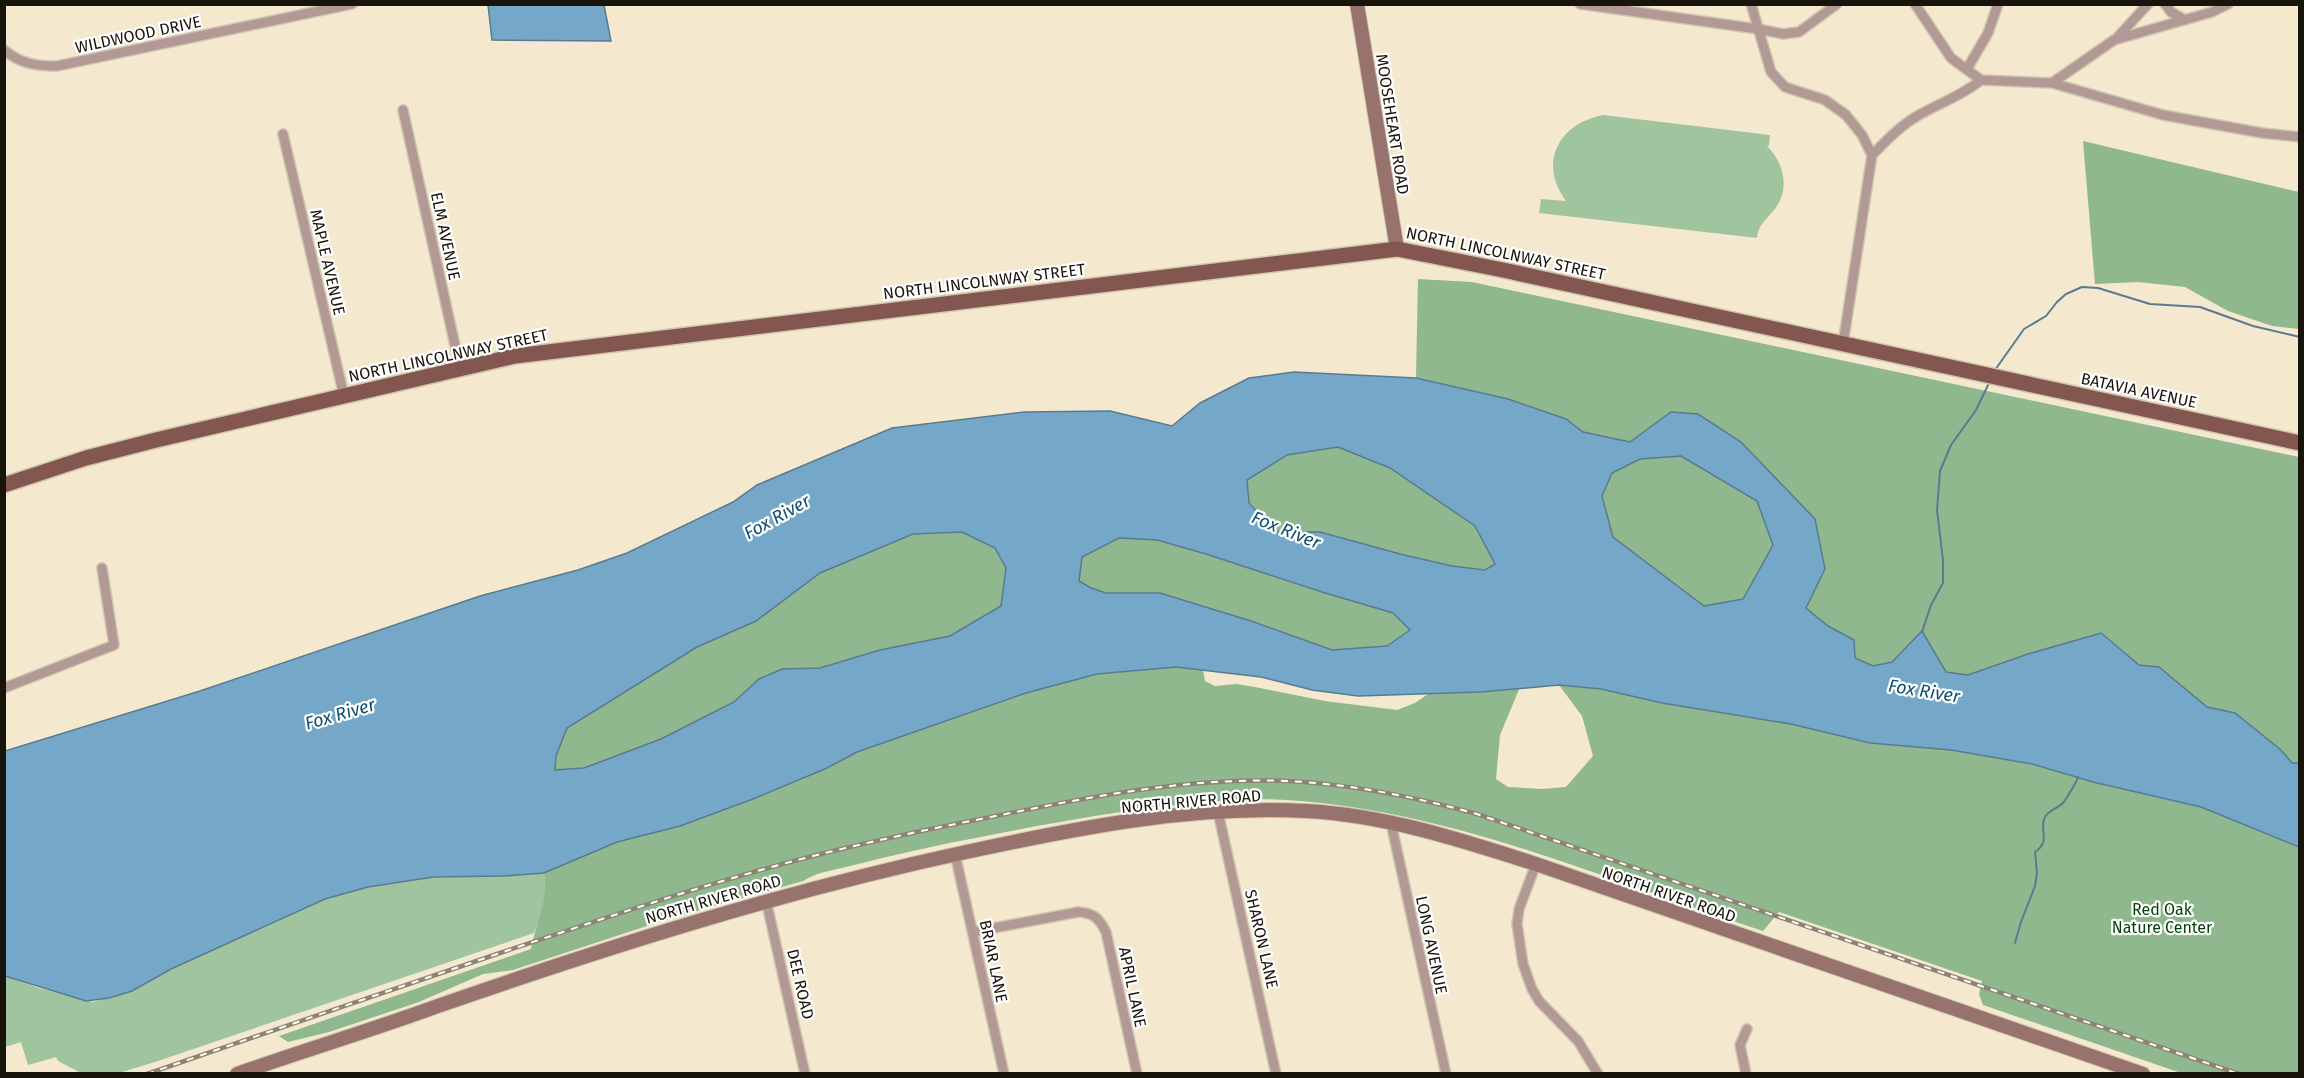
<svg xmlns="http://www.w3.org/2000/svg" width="2304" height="1078" font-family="'Fira Sans',sans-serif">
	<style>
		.green { fill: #9fc49e }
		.forest { fill: #8fb88f }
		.water { fill: #75a7c9; stroke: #597b90; stroke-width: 1.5; fill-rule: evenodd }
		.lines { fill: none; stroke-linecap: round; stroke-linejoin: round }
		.stream { stroke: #597b90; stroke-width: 2 }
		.minor-casing { stroke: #d1c6af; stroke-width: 12 }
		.secondary-casing { stroke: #d1c6af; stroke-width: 16 }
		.primary-casing { stroke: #d1c6af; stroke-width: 18 }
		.minor { stroke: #b39995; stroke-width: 9 }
		.secondary { stroke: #98726d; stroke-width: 14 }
		.primary { stroke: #835650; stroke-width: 15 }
		.rail-casing { stroke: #8d8472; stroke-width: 4.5 }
		.rail { stroke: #fff; stroke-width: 2; stroke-dasharray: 7; stroke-linecap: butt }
		.labels { text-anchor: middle; stroke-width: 4.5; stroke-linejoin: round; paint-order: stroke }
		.street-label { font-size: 16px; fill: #19140b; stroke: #fff }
		.park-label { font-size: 16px; fill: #003f08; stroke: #fff }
		.water-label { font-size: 18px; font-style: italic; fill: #104f70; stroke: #fff }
	</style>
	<rect width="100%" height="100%" fill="#f4e8ce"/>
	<!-- green -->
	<path class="green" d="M1603 115 1770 135 1769 145 1767 146C1785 164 1790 190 1774 210 1765 221 1758 225 1757 238L1539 213 1541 199 1566 201C1538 163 1558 124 1603 115Z
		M544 873C546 895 543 913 534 933L158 1061 119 1073H81L58 1061 56 1057 28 1065 21 1042 5 1047V976L39 988 93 1002 132 991 171 969 325 899 368 887 433 877 503 876Z"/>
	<!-- forest -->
	<path class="forest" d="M2083 141 2299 192V329L2272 326 2228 311 2185 287 2138 282 2095 284Z
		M1418 279 1472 282 2299 457V763H2292L2281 750 2235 713 2207 708 2159 667 2139 665 2101 633 2028 654 1968 675 1946 672 1922 632 1892 662 1873 666 1855 658 1854 640 1828 626 1806 608 1824 569 1741 442 1698 415 1671 412 1630 442 1583 432 1566 419 1508 399 1416 378Z
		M1338 447 1390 468 1475 526 1495 564 1485 570 1452 566 1400 554 1320 532H1276L1249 502 1247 480 1287 455Z
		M1681 456 1757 501 1773 545 1743 599 1704 606 1613 537 1602 496 1612 473 1640 459Z
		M962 532 995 548 1006 568 1002 606 950 636 880 650 820 668 782 669 759 679 734 702 661 739 584 768 555 770 556 756 567 728 697 647 756 621 820 573 914 534Z
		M1119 538 1157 540 1206 554 1322 592 1393 613 1411 630 1387 646 1332 650 1251 621 1160 593H1106L1091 588 1079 581 1082 557Z
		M1176 667 1203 669 1205 681 1215 686 1237 684 1260 688 1325 701 1397 710 1415 703 1428 694 1481 692 1520 687 1500 735 1496 779 1508 787 1542 789 1566 787 1593 756 1582 716 1559 685 1601 689 1791 724 1870 743 1951 750 2032 764 2093 782 2201 807 2299 847V1073H2181L1983 1005 1979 994 1982 981 1779 912 1763 931C1598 878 1437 803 1261 799 1233 799 1205 802 1177 805 1111 812 1046 824 981 837 937 845 893 855 850 866 834 870 817 872 803 881L659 922 513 970 483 974 419 1002 329 1032 288 1042 279 1036 531 949C537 920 547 905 544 873L617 842 680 826 753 799 827 768 857 752 1026 693 1097 674Z"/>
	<!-- water -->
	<path class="water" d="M488 5H604L611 41 492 40Z
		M1294 372 1416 378 1508 399 1566 419 1583 432 1630 442 1671 412 1698 414 1741 442 1815 519 1825 569 1806 608 1828 626 1854 640 1855 658 1873 666 1892 662 1922 631 1946 672 1968 675 2028 654 2101 633 2139 665 2159 667 2207 707 2235 713 2281 750 2292 763H2299V847L2201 807 2093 782 2032 764 1951 750 1870 743 1791 724 1662 703 1601 689 1559 685 1481 692 1358 696 1312 690 1261 677 1176 667 1097 674 1026 693 857 752 827 768 753 799 680 826 617 842 544 873 503 876 433 877 368 887 325 899 171 969 132 991 109 998 86 1001 5 976V751L200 691 480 596 578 570 627 553 733 502 757 485 892 428 1024 412 1110 411 1172 426 1200 403 1249 378ZM1338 447 1390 468 1475 526 1495 564 1485 570 1452 566 1400 554 1320 532H1276L1249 503 1247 480 1287 455ZM1681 456 1757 501 1773 545 1743 599 1704 606 1613 537 1602 496 1612 473 1640 459ZM962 532 995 548 1006 568 1001 606 950 636 880 650 820 668 782 669 759 679 734 702 661 739 584 768 555 770 556 756 567 728 697 647 756 621 820 573 913 534ZM1119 538 1157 540 1206 554 1322 592 1393 613 1410 630 1387 646 1332 650 1251 621 1160 593H1106L1091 588 1079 581 1082 557Z"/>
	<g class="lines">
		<!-- stream -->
		<path class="stream" d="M1995 370 2024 329 2046 316 2057 302 2066 294 2082 287 2098 288 2150 304 2200 307 2253 326 2300 337
			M1922 632 1931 605 1943 583V560L1937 510 1940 471 1951 445 1976 410 1990 381
			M2015 943 2021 922 2035 886 2037 873 2035 852C2052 840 2038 830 2045 817 2049 810 2059 808 2064 802 2067 797 2077 782 2078 777"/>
		<defs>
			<path id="minor" d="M1580 4 1758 29 1783 34 1799 32 1837 4
				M1751 4 1771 72 1785 87 1825 100 1846 115 1862 135 1872 155
				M1915 4 1951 58 1981 80
				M2165 4 2171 12 2185 20
				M2116 39 2148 4
				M4 50C21 64 36 66 57 66L352 4
				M1967 69 1988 33 1998 4
				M1981 80 2052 83 2163 115 2262 133 2300 137
				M2052 83 2114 40 2212 12 2228 4
				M403 110 460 368
				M283 134 344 396
				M1872 155C1887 140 1901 125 1919 115 1940 103 1963 95 1981 80
				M1843 344 1872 155
				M4 688 114 645 102 568
				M1218 812 1276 1074
				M1391 823 1446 1074
				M955 854 1004 1074
				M1536 864 1519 909 1517 924 1523 964 1532 989 1539 1001 1578 1041 1598 1074
				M766 900 805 1074
				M973 932 1078 912C1094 913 1099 918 1106 932L1137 1074
				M1746 1074 1740 1045 1747 1029"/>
			<path id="secondary" d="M1357 4 1397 249
				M237 1074C302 1051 369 1031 435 1007 610 946 785 891 966 852 1077 828 1192 805 1306 811 1385 815 1461 840 1536 864L2143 1074"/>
			<path id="primary" d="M4 485 86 458 156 440 515 356 1397 249 1503 270 2300 443"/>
		</defs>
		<!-- minor casing -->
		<use href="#minor" class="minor-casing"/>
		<!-- secondary casing -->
		<use href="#secondary" class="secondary-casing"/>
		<!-- primary casing -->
		<use href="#primary" class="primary-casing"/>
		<!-- minor -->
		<use href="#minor" class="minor"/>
		<!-- secondary -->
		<use href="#secondary" class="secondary"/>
		<!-- primary -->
		<use href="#primary" class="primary"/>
		<defs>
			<path id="rail" d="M147 1074C265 1033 382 993 500 953 605 918 710 882 817 855 873 841 929 829 986 818 1084 798 1186 777 1287 781 1352 784 1415 797 1477 814L2239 1074"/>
		</defs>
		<!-- rail casing -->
		<use href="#rail" class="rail-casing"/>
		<!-- rail -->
		<use href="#rail" class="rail"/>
	</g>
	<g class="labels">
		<!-- street labels -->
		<g class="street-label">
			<text transform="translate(138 34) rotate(-12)" y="6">WILDWOOD DRIVE</text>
			<text transform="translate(1393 124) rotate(81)" y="6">MOOSEHEART ROAD</text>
			<text transform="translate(446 236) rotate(78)" y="6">ELM AVENUE</text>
			<text transform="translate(1506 253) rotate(12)" y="6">NORTH LINCOLNWAY STREET</text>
			<text transform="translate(328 262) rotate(77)" y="6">MAPLE AVENUE</text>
			<text transform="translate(984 281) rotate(-7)" y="6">NORTH LINCOLNWAY STREET</text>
			<text transform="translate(448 355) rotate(-12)" y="6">NORTH LINCOLNWAY STREET</text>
			<text transform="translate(2139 390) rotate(12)" y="6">BATAVIA AVENUE</text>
			<text transform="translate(1191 801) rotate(-5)" y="6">NORTH RIVER ROAD</text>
			<text transform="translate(1669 894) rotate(19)" y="6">NORTH RIVER ROAD</text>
			<text transform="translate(713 899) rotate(-16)" y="6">NORTH RIVER ROAD</text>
			<text transform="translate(1262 939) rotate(77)" y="6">SHARON LANE</text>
			<text transform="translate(1432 945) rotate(78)" y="6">LONG AVENUE</text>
			<text transform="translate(994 961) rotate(78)" y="6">BRIAR LANE</text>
			<text transform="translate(801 984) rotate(77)" y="6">DEE ROAD</text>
			<text transform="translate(1133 987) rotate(78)" y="6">APRIL LANE</text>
		</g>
		<!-- park labels -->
		<g class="park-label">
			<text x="2162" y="915">Red Oak<tspan x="2162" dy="18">Nature Center</tspan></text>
		</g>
		<!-- water labels -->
		<g class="water-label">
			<text transform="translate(777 517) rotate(-29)" y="6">Fox River</text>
			<text transform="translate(1286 530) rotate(22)" y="6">Fox River</text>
			<text transform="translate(1924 691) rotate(9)" y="6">Fox River</text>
			<text transform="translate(340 714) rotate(-16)" y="6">Fox River</text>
		</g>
	</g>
	<!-- border -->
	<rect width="2304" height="1078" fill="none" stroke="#19140b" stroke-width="12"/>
</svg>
